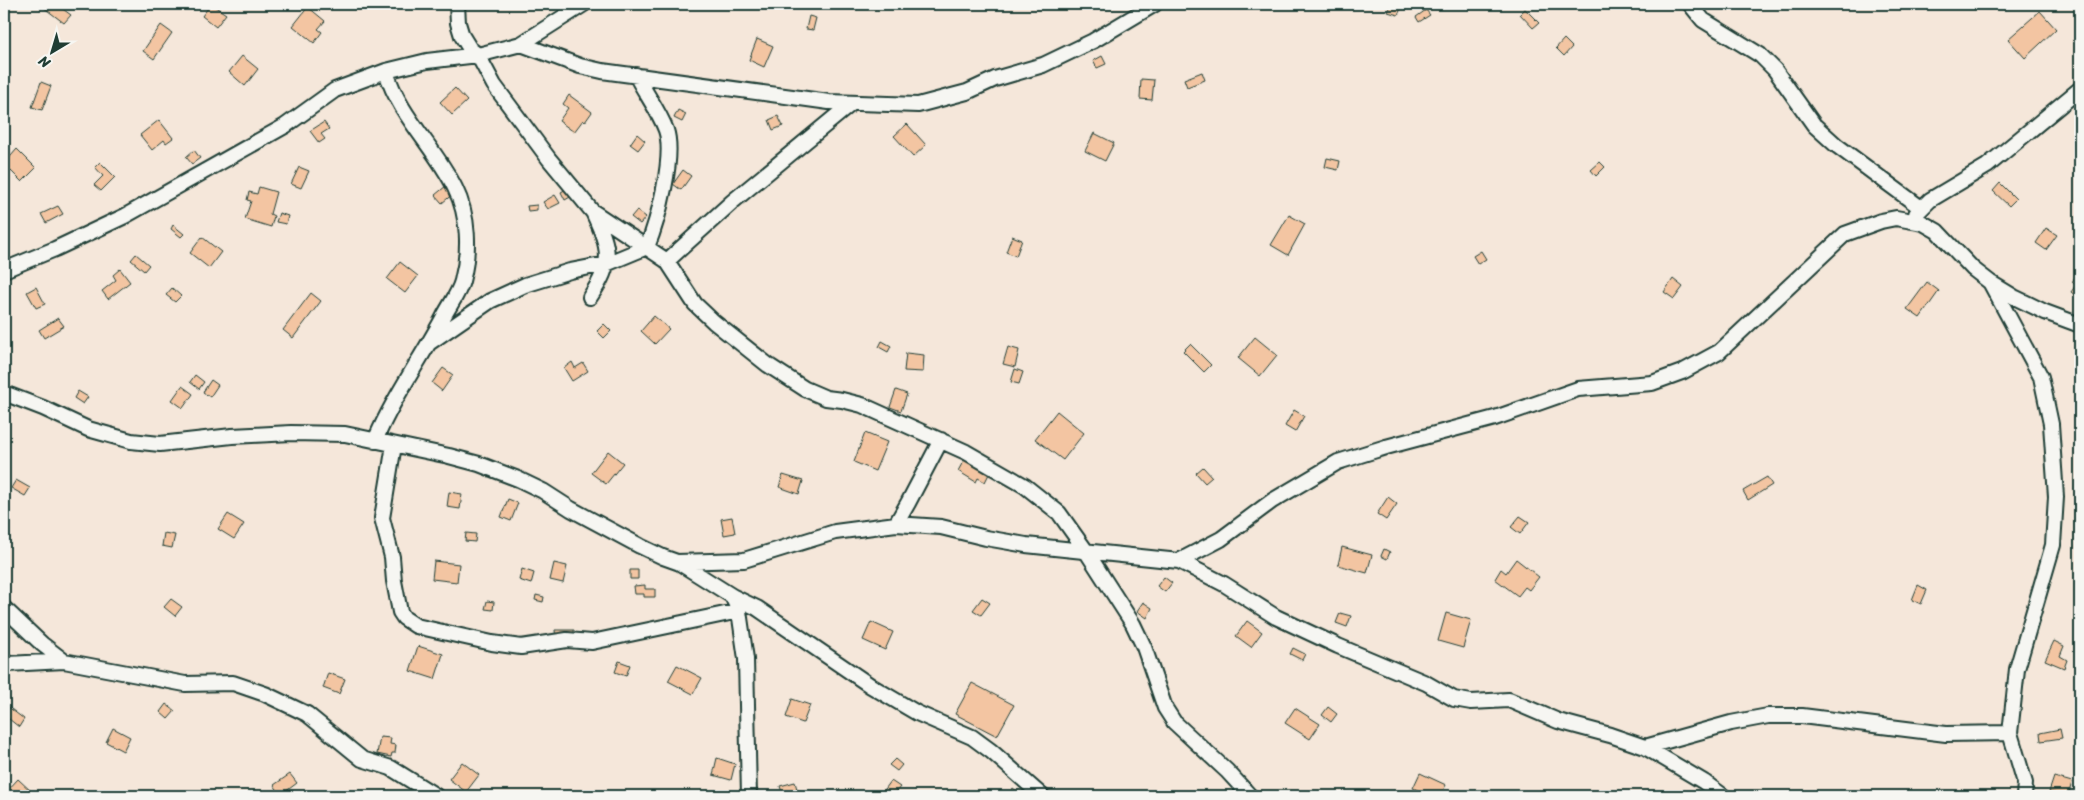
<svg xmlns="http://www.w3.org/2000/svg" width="2084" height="800" font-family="Sriracha,sans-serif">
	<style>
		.building { fill: #f3c5a2; stroke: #1f3d34 }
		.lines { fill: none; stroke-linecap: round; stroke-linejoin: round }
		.minor-casing { stroke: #1f3d34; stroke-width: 18 }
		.minor { stroke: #f6f6f2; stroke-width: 14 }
	</style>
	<rect width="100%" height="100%" fill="#f5e7da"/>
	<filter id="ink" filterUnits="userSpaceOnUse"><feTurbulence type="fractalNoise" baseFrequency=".02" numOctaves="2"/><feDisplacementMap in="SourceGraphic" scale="10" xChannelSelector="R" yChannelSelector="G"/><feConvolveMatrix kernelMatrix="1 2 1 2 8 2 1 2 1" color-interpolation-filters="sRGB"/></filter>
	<g filter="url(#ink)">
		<!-- building -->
		<path class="building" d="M45 4H56L71 15 64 23 43 7Z
			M211 4 226 14 216 27 202 16Z
			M1391 4H1403L1398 15 1388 12Z
			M308 7 325 21 318 29 322 32 314 43 293 26Z
			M1525 9 1539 23 1533 28 1520 14Z
			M1426 10 1430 15 1419 22 1416 17Z
			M2040 11 2056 29 2025 58 2008 39Z
			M809 16 816 18 813 30 806 29Z
			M161 25 172 33 154 59 143 51Z
			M757 39 773 46 764 67 749 60Z
			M1564 39 1572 47 1564 56 1556 48Z
			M242 56 258 69 245 86 229 72Z
			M1102 56 1106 64 1097 68 1093 61Z
			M1202 72 1205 80 1187 87 1184 79Z
			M1141 79 1154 80 1152 100 1140 99Z
			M41 82 51 86 42 110 32 107Z
			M455 88 467 101 452 115 440 102Z
			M569 95 592 112 585 122 583 120 574 132 559 121 568 108 563 104Z
			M678 110 686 114 682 122 674 118Z
			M778 116 783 126 773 130 769 120Z
			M159 120 173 138 166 143 164 140 152 150 140 135Z
			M324 122 329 129 321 134 325 139 319 143 310 131Z
			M907 124 926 145 913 157 894 136Z
			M1094 133 1114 143 1105 161 1085 151Z
			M637 134 645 141 638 150 630 144Z
			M17 149 36 168 22 182 4 164Z
			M194 150 200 158 192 164 186 157Z
			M1327 158 1340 161 1338 170 1325 167Z
			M100 162 115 177 101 191 94 185 103 176 95 167Z
			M1600 162 1605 167 1596 176 1591 170Z
			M299 167 309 171 301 188 291 184Z
			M683 170 691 176 681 190 673 184Z
			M2000 183 2016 199 2009 206 1993 191Z
			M446 186 453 194 442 203 435 195Z
			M259 187 276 192 270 214 274 216 271 227 245 219 251 201 247 200 249 192 257 194Z
			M568 188 572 196 565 200 561 192Z
			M555 195 560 203 548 209 543 202Z
			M537 205V210L528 211 527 206Z
			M58 206 63 214 46 223 41 214Z
			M637 210 646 217 640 224 631 217Z
			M279 213 288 216 286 224 276 222Z
			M1289 215 1305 224 1288 255 1271 245Z
			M173 225 184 234 181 237 171 229Z
			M2046 228 2057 235 2046 250 2036 243Z
			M1012 236 1022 240 1016 256 1006 252Z
			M202 237 221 252 209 268 190 253Z
			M1481 251 1486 259 1478 264 1473 256Z
			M136 254 149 265 144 271 131 260Z
			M400 262 418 276 405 293 387 279Z
			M120 269 130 282 108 299 102 291 116 280 113 275Z
			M2077 274 2080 276V299L2071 292 2076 285 2072 282Z
			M1673 279 1683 287 1674 299 1664 292Z
			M1927 282 1939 291 1920 318 1907 309Z
			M36 287 45 304 36 308 27 292Z
			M172 288 181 296 175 302 166 295Z
			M311 293 321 301 293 338 283 330Z
			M654 316 669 329 655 344 641 331Z
			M58 318 64 326 44 338 39 330Z
			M604 324 611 331 604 338 597 331Z
			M1255 337 1277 355 1260 376 1238 358Z
			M882 341 891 346 888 352 879 347Z
			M1190 344 1211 365 1204 372 1183 351Z
			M1008 347 1019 350 1015 367 1003 364Z
			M906 353 924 355 923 372 904 371Z
			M572 362 575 368 583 363 588 371 572 381 564 368Z
			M443 368 453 375 442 391 432 383Z
			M1015 369 1023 372 1019 384 1011 382Z
			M195 375 204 382 199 389 190 382Z
			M211 380 218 385 210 397 203 392Z
			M182 386 193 394 183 408 172 400Z
			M896 390 907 394 901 411 890 407Z
			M78 391 88 397 83 404 74 398Z
			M1294 410 1304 416 1295 432 1285 426Z
			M1057 411 1084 433 1063 460 1035 439Z
			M865 433 887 442 875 471 854 462Z
			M608 451 623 463 606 484 591 473Z
			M964 460 989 474 985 482 978 478 976 482 958 471Z
			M1203 467 1212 477 1205 483 1196 473Z
			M783 475 803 481 799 494 779 487Z
			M1767 477 1772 485 1748 500 1743 491Z
			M16 480 30 488 25 496 11 488Z
			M449 492 462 494 460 509 447 507Z
			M1388 497 1397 504 1386 520 1377 514Z
			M508 499 518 503 511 521 501 517Z
			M228 514 244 524 234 539 218 529Z
			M1520 516 1529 522 1520 534 1511 527Z
			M732 517 735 533 724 535 721 519Z
			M164 533 175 535 172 548 162 546Z
			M466 533 476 534 475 542 465 541Z
			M1342 547 1372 555 1367 573 1338 565Z
			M1384 549 1390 552 1387 559 1381 556Z
			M1516 559 1539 577 1529 590 1525 587 1518 596 1495 579 1501 569 1506 573Z
			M434 561 459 564 457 582 432 579Z
			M554 563 567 566 563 583 550 580Z
			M522 569 534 573 531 584 519 580Z
			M630 570H638V579H630Z
			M1164 577 1172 583 1165 592 1157 586Z
			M645 585V589H655V597H644V594H635L634 586Z
			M1918 585 1927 590 1921 604 1912 600Z
			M536 595 544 597 543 602 535 600Z
			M982 598 990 603 981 615 973 610Z
			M171 599 182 607 175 616 164 607Z
			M487 601 494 602 493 610 485 609Z
			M1143 602 1152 608 1147 618 1137 611Z
			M1340 613 1351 616 1347 627 1336 623Z
			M1446 613 1471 620 1463 648 1438 641Z
			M1247 621 1262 632 1251 647 1236 636Z
			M871 622 893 632 885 650 863 640Z
			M555 630H574V639H556Z
			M2054 641 2064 646 2060 656 2067 660 2064 668 2045 660Z
			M418 646 443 654 435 679 410 671Z
			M1293 648 1305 654 1302 660 1290 654Z
			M619 661 630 665 626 676 615 672Z
			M677 665 702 678 693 694 668 681Z
			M328 673 345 679 339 694 323 688Z
			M972 683 1014 705 997 736 955 714Z
			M792 699 810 705 803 723 786 717Z
			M166 704 175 711 168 719 160 712Z
			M7 706 24 719 19 727 4 715V710Z
			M1328 707 1337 714 1331 722 1322 715Z
			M1295 708 1320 724 1310 739 1285 723Z
			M113 728 130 737 123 751 106 742Z
			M2060 729 2062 738 2041 741 2040 733Z
			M380 737 391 738 390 744 396 745 395 753H392L391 757 377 754Z
			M717 758 735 764 731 780 713 775Z
			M895 759 902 765 897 771 889 765Z
			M462 762 479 775 466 792 449 779Z
			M1420 773 1446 785 1440 796H1431L1413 788Z
			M290 774 297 783 281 795 274 785Z
			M2054 777 2072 782 2068 796 2049 792Z
			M18 779 33 793 30 796H8L5 793Z
			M891 781 900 787 893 796H880Z
			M795 782 799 796H783L780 786Z
			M1013 788 1023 796H1007Z"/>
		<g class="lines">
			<defs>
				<path id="minor" d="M457 4 458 23 462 36 470 49 478 55 494 85 549 159 592 211 667 261 695 304 714 322 768 365 805 389 826 398 842 400 862 405 966 452 1025 486 1059 513 1086 551 1133 624 1144 647 1165 708 1174 722 1227 771 1250 796
					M1690 4 1703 20 1760 55 1775 70 1814 125 1836 145 1921 208
					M521 44 580 66 602 71 829 102 918 105 967 92 995 79 1043 65 1093 41 1155 4
					M1916 214 1930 200 1987 166 2080 89
					M667 261 732 202 852 103
					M4 270 55 249 125 216 285 126 335 90 386 71 427 61 478 55 521 44 584 4
					M590 297C614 262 610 249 593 212
					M429 343 490 301 525 285 570 271 606 264 647 247C658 221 675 156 666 130 659 111 645 93 636 75
					M4 393 43 408 88 429 131 441 160 444 232 436 291 433 345 434 449 456 479 464 518 479 543 491 571 509 640 546 663 557 677 562 744 560 835 532 896 524 941 527 986 538 1026 545 1179 561 1221 539 1272 501 1338 462 1386 447 1495 418 1578 389 1652 383 1682 372 1719 352 1845 234 1881 221 1896 218 1923 223 1937 231 1973 269 1991 283 2014 297 2045 312 2080 325
					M375 441C393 398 421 359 443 318 449 306 459 293 462 281 470 251 469 216 455 188 435 147 399 116 386 71
					M394 445 382 518 392 557 394 581 400 612 404 618 416 626 492 643 521 647 567 640 592 642 739 611
					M896 524 908 503 941 440
					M1179 561 1224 584 1276 617 1338 646 1426 683 1454 699 1471 702 1509 700 1558 721 1610 735 1645 747 1704 782 1723 796
					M678 562 732 596 739 611 746 659 749 796
					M732 596 757 608 871 686 917 713 972 737 991 751 1042 796
					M4 608 42 644 64 661 185 684 233 683 265 694 307 714 362 759 391 768 436 796
					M4 665 8 664 64 661
					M2010 733 2025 783 2024 796
					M1645 747 1731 723 1768 716H1802L1946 734 2010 733 2017 669 2053 545 2056 497 2051 424 2041 377 1991 284"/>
			</defs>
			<!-- minor casing -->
			<use href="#minor" class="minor-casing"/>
			<!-- minor -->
			<use href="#minor" class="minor"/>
		</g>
	</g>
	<!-- margin -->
	<rect width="2084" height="800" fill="none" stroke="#f6f6f2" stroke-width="20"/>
	<rect x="10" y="10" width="2064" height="780" fill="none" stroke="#1f3d34" stroke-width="2" filter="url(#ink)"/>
	<!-- north arrow -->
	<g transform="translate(52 52) rotate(218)" stroke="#f6f6f2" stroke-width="4" paint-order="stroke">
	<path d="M0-4L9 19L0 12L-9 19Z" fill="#1f3d34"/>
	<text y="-8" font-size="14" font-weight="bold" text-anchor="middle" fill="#1f3d34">N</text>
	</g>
</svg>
